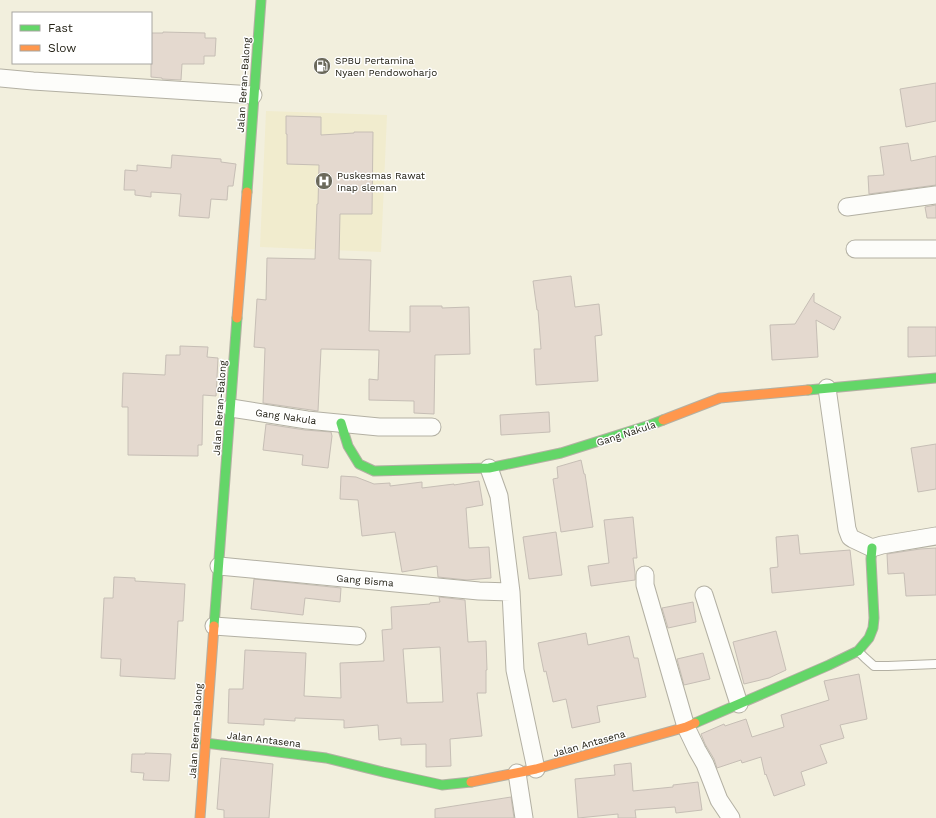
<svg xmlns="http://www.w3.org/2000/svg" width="936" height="818" font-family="'Work Sans',sans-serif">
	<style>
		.built { fill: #f1ecce }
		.building { fill: #e4d9cf; stroke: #c6beb5; fill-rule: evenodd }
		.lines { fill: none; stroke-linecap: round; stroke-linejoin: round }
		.lane-casing { stroke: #b3b0a3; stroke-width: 10 }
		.street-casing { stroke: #b3b0a3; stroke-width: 19 }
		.fast-casing { stroke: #b3b0a3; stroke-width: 11 }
		.slow-casing { stroke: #b3b0a3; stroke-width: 11 }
		.lane { stroke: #fdfdfa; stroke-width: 8 }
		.street { stroke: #fdfdfa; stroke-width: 17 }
		.fast { stroke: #63d668; stroke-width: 9 }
		.slow { stroke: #ff974d; stroke-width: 9 }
		.labels { text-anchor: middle; stroke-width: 3; stroke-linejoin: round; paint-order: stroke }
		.poi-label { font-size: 10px; fill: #232115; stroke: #fff; text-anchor: start }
		.street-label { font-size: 10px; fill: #232115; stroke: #fff }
	</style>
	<rect width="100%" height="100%" fill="#f2efdd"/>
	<!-- built -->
	<path class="built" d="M266 111 387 115 381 252 260 247Z"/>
	<!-- building -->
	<path class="building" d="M163 32 205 33V38H216L215 56H204V64H182L181 80 162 79V78L151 77V33H163Z
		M936 83V121L906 127 900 89Z
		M286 116 321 117V135L354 133V132H373L372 214H340L339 259 371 260 369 331 410 332V306H442V308L469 307 470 354 435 355 434 414 414 413V401L369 400V379L378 380 379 350 321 349 318 411 263 403 265 348 254 347 257 299 266 300 267 258 315 259 317 204H318L319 165 287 164V134H286Z
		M908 143 911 161 936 156V185L869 194 868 176 884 175 880 147Z
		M172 155 221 159V162L236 164 233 186H228L227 200 211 199 209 218 179 216 181 194 151 192V197L135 195V190H124L125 170 137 171V165L171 168Z
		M936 205V218H927L925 207Z
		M571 276 575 307 599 304 602 335 595 336 598 381 536 385 534 349H541L538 310H537L533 281Z
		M814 293V302L841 317 834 330 816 320 818 357 772 360 770 325 795 324Z
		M908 327H936V356L908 357Z
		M180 346 208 347 207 357 218 358 216 396 203 395 202 445H198V456L128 455V407H122L123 373 165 375 166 355H180Z
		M549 412 550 432 501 435 500 415Z
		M266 424 305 430 331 432 332 436 328 468 302 465 303 455 263 450Z
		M936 444V489L918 492 911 448Z
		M581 460 584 474H585L593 527 561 532 553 479 558 478 557 467Z
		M341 476 356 477 369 482 374 484 390 483V486L422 482V488L454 484V485L479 481 483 505 466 508 469 548 489 547 491 578 467 580 438 577 437 566 402 572 395 532 362 536 358 500 340 499Z
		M633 517 637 558H633L635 573V580L591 586 588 566 609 563 604 520Z
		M556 532 562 575 529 579 523 537Z
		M798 535 800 554 850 550 854 585 772 593 770 568 778 567 776 537Z
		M936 548V595L906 596 904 573 888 574 887 554 920 549Z
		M114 577 135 578V581L185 584 183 621H178L175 679 120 676 121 659 101 658 104 598H113Z
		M254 579 341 588 340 602 305 598 303 615 251 609Z
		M439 597 465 600 468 642 486 641 487 670H486V693H477L482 736 450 739 451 766 426 767V744L401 745V738L379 740 378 725 344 728V720L295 718V721L264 719V725L228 723 229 689H243L245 650 306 653 304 696 341 698 340 663 384 661 382 630 392 629 391 607 430 604V603L440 602ZM440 647 443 702 407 703 403 649Z
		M693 602 696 622 668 628 662 608Z
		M776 631 786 670 769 678 744 684 733 642Z
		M586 633 588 645 629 636 634 658H638L646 697 597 706 600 722 572 728 566 699 553 702 546 671 544 672 538 643Z
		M703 653 710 679 684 685 677 659Z
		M859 674 867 719 840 725 844 738 820 745 827 763 801 772 805 785 774 796 766 774 765 775 761 757 742 763 741 760 717 768 714 759 705 744 701 734 724 724 725 726 746 719 752 737 784 727 781 715 829 700 824 681Z
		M145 753 171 754 169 781 143 780 144 773 131 772 132 754H145Z
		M221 758 273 764 269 818H224V810L217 809Z
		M631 763 633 791 673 787V785L698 782 702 810 676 813 675 807 635 810 636 818H618V814L578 818 575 779 615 775 614 765Z
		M511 797 514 818H435V809Z"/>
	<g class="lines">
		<defs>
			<path id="lane" d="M859 652 865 658 874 666H888L936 664"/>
			<path id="street" d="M0 78 33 81 253 95
				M847 207 936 195
				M855 249H936
				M827 388 847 529 850 537 853 539 872 548 882 545 936 536
				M231 408 307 420 379 427H432
				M489 468 499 496 511 592 515 670 536 769
				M219 566 479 591 511 592
				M645 575V585L686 727 697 750 705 764 719 800 731 818
				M704 595 739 704
				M214 626 357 636
				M517 773 524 818"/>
			<path id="fast" d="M247 192 261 0
				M808 390 936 378
				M341 423 348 446 359 464 374 471 489 468 561 453 650 425 663 420
				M214 626 237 318
				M695 723 829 665 858 651 869 638 873 628 874 618 871 559 872 548
				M205 743 326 758 383 772 442 785 471 782"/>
			<path id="slow" d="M237 318 247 192
				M663 420 720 398 808 390
				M471 782 536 769 686 727 695 723
				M200 818 214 626"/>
		</defs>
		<!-- lane casing -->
		<use href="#lane" class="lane-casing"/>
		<!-- street casing -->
		<use href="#street" class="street-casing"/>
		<!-- fast casing -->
		<use href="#fast" class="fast-casing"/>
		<!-- slow casing -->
		<use href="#slow" class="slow-casing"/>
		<!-- lane -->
		<use href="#lane" class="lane"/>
		<!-- street -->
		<use href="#street" class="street"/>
		<!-- fast -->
		<use href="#fast" class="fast"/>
		<!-- slow -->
		<use href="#slow" class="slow"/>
	</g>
	<!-- icons -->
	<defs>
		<symbol id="fuel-disc" viewBox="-11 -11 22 22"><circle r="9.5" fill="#6b695b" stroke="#fff"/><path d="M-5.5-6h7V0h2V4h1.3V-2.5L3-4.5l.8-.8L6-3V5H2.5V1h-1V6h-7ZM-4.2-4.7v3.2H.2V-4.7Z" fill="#fff"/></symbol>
		<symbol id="hospital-disc" viewBox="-11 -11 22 22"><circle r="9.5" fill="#6b695b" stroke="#fff"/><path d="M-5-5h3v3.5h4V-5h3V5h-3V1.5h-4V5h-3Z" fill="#fff"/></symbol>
	</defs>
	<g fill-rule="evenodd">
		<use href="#fuel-disc" x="312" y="56" width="20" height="20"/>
		<use href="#hospital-disc" x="314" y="171" width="20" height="20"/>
	</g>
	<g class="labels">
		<!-- poi labels -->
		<g class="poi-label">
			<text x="335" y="64">SPBU Pertamina<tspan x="335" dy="12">Nyaen Pendowoharjo</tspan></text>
			<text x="337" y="179">Puskesmas Rawat<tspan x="337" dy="12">Inap sleman</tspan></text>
		</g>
		<!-- street labels -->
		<g class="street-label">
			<text transform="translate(243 85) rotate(-86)" y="4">Jalan Beran-Balong</text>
			<text transform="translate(219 408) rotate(-86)" y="4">Jalan Beran-Balong</text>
			<text transform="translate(286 416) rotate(8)" y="4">Gang Nakula</text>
			<text transform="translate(626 433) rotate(-18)" y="4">Gang Nakula</text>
			<text transform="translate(365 580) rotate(5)" y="4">Gang Bisma</text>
			<text transform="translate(195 731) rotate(-86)" y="4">Jalan Beran-Balong</text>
			<text transform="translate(264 739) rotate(7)" y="4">Jalan Antasena</text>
			<text transform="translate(589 743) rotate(-16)" y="4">Jalan Antasena</text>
		</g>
	</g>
	<!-- legend -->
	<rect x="12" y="12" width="140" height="52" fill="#ffffff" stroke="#a7a6a1"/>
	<rect x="20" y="25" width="20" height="6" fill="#63d668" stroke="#a7a6a1"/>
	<text x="48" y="32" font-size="12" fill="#232115">Fast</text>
	<rect x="20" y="45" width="20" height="6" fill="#ff974d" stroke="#a7a6a1"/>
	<text x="48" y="52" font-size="12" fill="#232115">Slow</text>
</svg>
